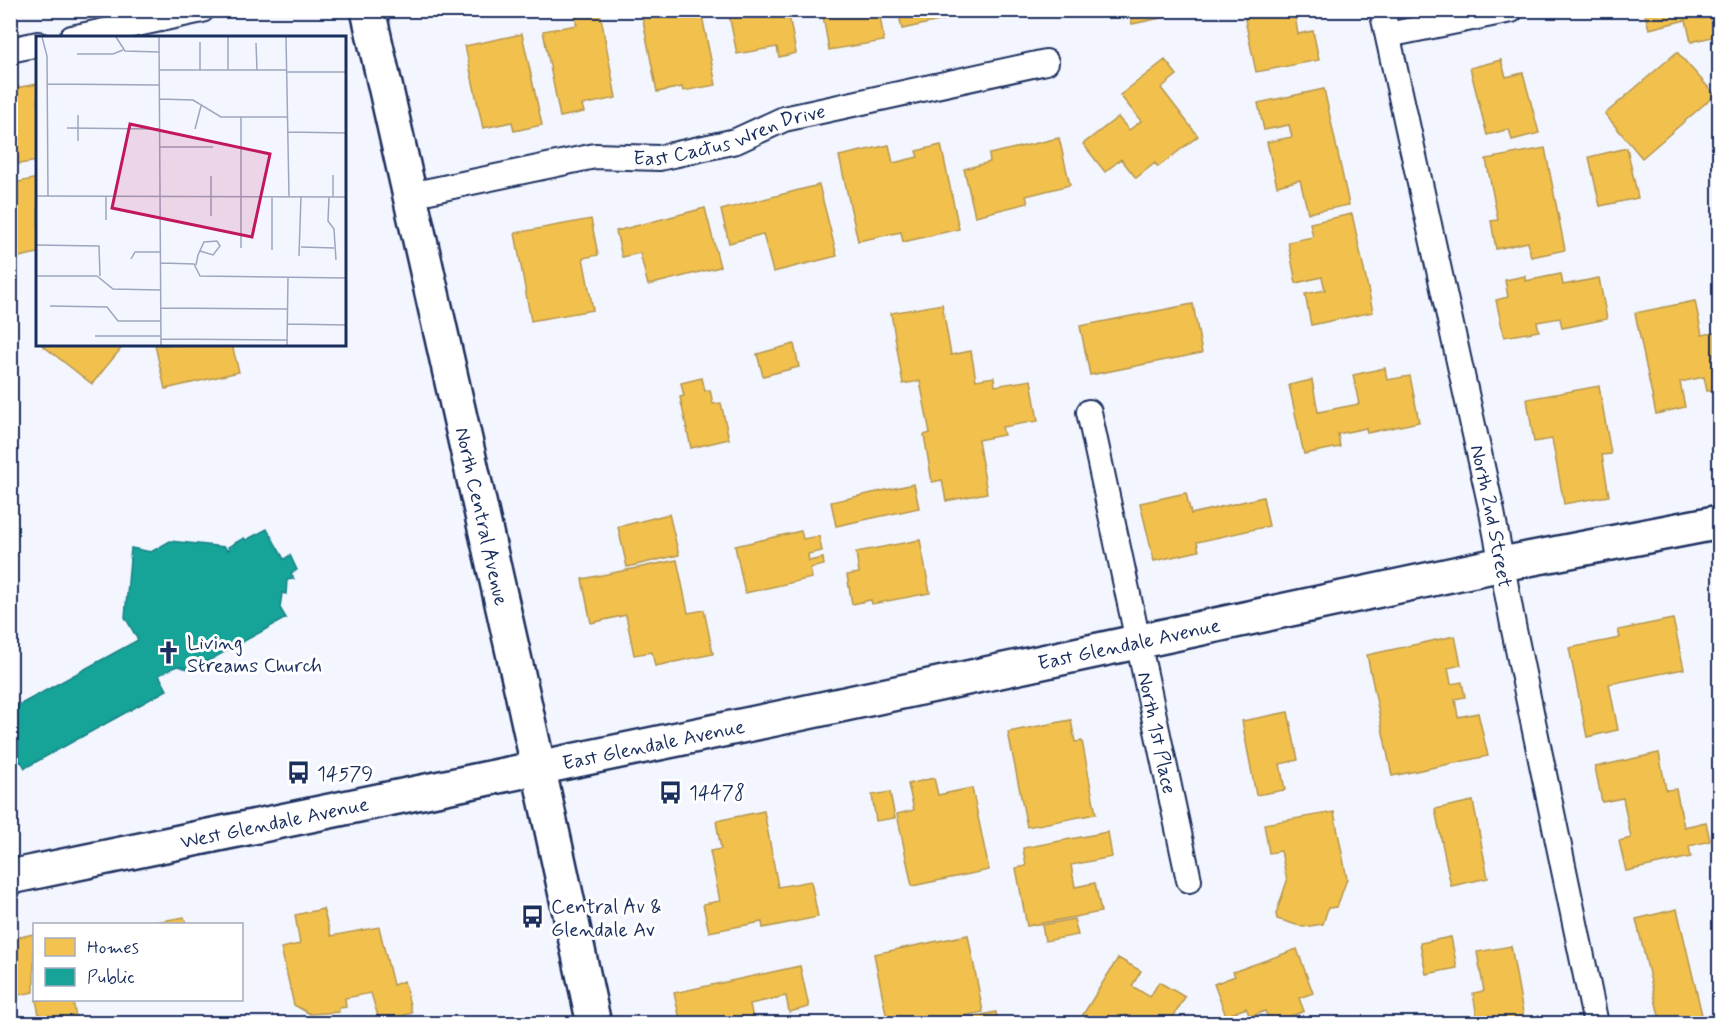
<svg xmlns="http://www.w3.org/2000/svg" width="1730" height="1034" font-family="Mynerve,sans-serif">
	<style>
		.homes { fill: #f2c14e; stroke: #b29553; stroke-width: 1.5 }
		.public { fill: #17a398; stroke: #188087; stroke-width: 1.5 }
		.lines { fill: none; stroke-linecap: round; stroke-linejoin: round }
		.street-casing { stroke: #1b2f5e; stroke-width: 28 }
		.secondary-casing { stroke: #1b2f5e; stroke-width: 38 }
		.street { stroke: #fff; stroke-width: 24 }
		.secondary { stroke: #fff; stroke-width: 33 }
		.labels { text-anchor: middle; stroke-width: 6; stroke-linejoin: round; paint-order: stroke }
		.street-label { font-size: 20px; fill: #1b2f5e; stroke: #fff }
		.poi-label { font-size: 20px; fill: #1b2f5e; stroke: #fff; text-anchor: start }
		.inset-road { fill: none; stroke: #9da6be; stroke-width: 1.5 }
		.view { fill: #c2185b; fill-opacity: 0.15; stroke: #c2185b; stroke-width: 3 }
		.inset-edge { fill: none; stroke: #1b2f5e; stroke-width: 3 }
	</style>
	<rect width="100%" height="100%" fill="#f3f6fe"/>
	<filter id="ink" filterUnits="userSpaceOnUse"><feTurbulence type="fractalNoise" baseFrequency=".0167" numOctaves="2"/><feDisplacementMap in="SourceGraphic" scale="12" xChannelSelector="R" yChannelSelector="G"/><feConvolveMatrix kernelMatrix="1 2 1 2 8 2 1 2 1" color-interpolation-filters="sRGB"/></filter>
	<g filter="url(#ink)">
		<!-- homes -->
		<path class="homes" d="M641 10H692V13L701 11 716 85 683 91 682 87 657 92Z
			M728 10H788L796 53 779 57 777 47 737 54Z
			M822 10H879L884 41 829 50Z
			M898 10H942L944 20 902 29Z
			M1129 10H1170L1171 16 1132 24Z
			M1243 10H1294L1298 34 1313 31 1319 60 1256 72Z
			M1644 10H1700L1702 17 1716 14 1720 35 1691 42 1686 20 1649 29Z
			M600 12 616 98 582 105 584 112 560 117 543 31 577 25 575 17Z
			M522 34 542 125 514 131 512 122 483 128 465 46Z
			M1677 52 1715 95 1642 158 1605 114Z
			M1165 60 1177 75 1161 88 1198 136 1158 167 1155 163 1136 178 1121 159 1105 172 1083 144 1118 117 1129 130 1141 121 1120 95Z
			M1501 60 1506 77 1523 73 1539 133 1512 140 1509 129 1487 135 1470 68Z
			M38 84V161L19 164 10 122V89Z
			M1324 89 1349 205 1308 213 1300 180 1277 186 1267 142 1292 137 1289 125 1264 130 1258 103Z
			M1059 138 1070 185 1026 196 1028 203 975 216 964 169 990 162 989 154Z
			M889 145 893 163 918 157 916 151 941 145 959 229 903 242 901 232 858 241 839 156Z
			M1545 148 1565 250 1531 257 1528 242 1496 249 1491 221 1498 220 1486 159Z
			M1627 148 1638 198 1600 206 1589 157Z
			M38 178V253L19 257 10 218V195L17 194 14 183Z
			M819 185 837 256 773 272 763 234 729 243 721 210Z
			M705 208 720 267 648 285 640 253 622 257 616 231Z
			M1352 214 1373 312 1311 325 1305 294 1325 290 1322 277 1296 283 1288 242 1313 237 1310 223Z
			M591 219 598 255 583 258 593 310 531 321 515 233Z
			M1561 274 1563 285 1599 278 1607 319 1562 328 1560 318 1537 322 1539 331 1504 337 1496 300 1508 297 1505 280 1525 276V281Z
			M1695 301 1702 335 1720 332V388L1707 391 1704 377 1680 382 1685 407 1656 414 1635 313Z
			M942 304 951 355 971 351 976 380 994 377 995 386 1031 380 1038 421 1002 427 1004 435 978 440 987 493 946 501 942 480 932 482 924 435 930 433 920 381 903 384 891 313Z
			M1193 304 1202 353 1090 375 1080 326Z
			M794 344 799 367 763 376 757 354Z
			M42 345H124L92 384Z
			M155 345H232L239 372 165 389Z
			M1385 368 1387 380 1410 376 1419 422 1367 433 1366 428 1338 434 1340 447 1304 454 1289 385 1312 380 1318 412 1359 404 1353 375Z
			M702 378 705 391 710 390 713 404 721 403 729 439 691 448 680 397 684 396 681 383Z
			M1599 386 1611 454 1602 455 1609 496 1564 504 1552 439 1534 442 1527 399Z
			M914 484 919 508 836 526 831 502Z
			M1186 493 1191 514 1263 497 1269 526 1197 542 1199 551 1154 561 1140 503Z
			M669 514 679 555 627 567 618 527Z
			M801 531 803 539 819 536 822 551 808 554 809 561 823 558 824 565 810 568 812 578 745 593 735 546Z
			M920 540 930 593 872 604 871 600 852 604 847 575 859 573 856 552Z
			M677 560 688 613 704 610 713 654 655 666 652 652 634 655 626 615 591 623 582 579Z
			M1673 619 1684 669 1609 684 1618 730 1587 737 1569 648 1620 638 1618 630Z
			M1455 636 1461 665 1448 668 1451 684 1462 682 1465 697 1455 699 1458 717 1478 713 1488 756 1392 776 1367 655Z
			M1288 712 1298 760 1280 764 1285 790 1256 795 1242 721Z
			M1071 720 1075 742 1082 741 1096 814 1027 827 1008 732Z
			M1659 753 1666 790 1676 789 1684 827 1706 822 1710 841 1689 846 1691 857 1626 871 1619 841 1631 838 1623 798 1602 802 1595 767Z
			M934 778 938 795 972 788 989 870 912 886 897 814 914 810 908 784Z
			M890 792 895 818 876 821 872 795Z
			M1473 801 1488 878 1451 886 1435 809Z
			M764 811 778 887 811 881 818 917 763 928 762 922 709 932 703 904 720 901 710 851 721 849 716 821Z
			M1334 812 1347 879 1337 907 1328 908 1323 924 1303 927 1277 919 1276 914 1287 881 1281 851 1269 853 1264 824Z
			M1108 832 1112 857 1071 865 1075 887 1095 883 1101 912 1027 926 1016 868 1026 866 1023 848Z
			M323 909 331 936 379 927 393 985 404 981 412 1013 380 1023 371 993 345 998 346 1007 339 1008V1012L310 1014 294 1005 281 948 300 944 295 915Z
			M1677 909 1702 1015 1661 1024 1636 919Z
			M184 917 186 924H144Z
			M1074 919 1078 935 1045 941 1042 925Z
			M34 934V992L18 995 16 984 10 985V939Z
			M968 935 983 1012 926 1024H888L874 954Z
			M1451 937 1457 968 1426 974 1420 943Z
			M1511 946 1525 1024H1455L1454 1021 1477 1017 1473 993 1484 991 1477 952Z
			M1297 949 1313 993 1299 998 1304 1011 1271 1024 1265 1011 1250 1017 1246 1008 1226 1016 1214 984 1235 976 1233 972Z
			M1118 958 1141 971 1132 986 1150 997 1159 982 1185 997 1169 1024H1084L1079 1021Z
			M800 966 809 1007 789 1012 786 996 750 1004 754 1024H681L674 993Z
			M36 1000H73L77 1024H41Z
			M996 1012 998 1024H963L962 1019Z"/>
		<!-- public -->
		<path class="public" d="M267 529 284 559 290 555 297 570 291 573 294 579 287 580 286 594 282 593 280 608 286 618 192 670 177 666 159 675 167 690 25 768 21 761 10 767V710L138 640 125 617 131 548 151 552 170 541 225 547 227 551 229 549 228 547 244 538 246 540Z"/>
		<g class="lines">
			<defs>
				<g id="street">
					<path id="s1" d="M1382 10 1492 512 1514 630 1596 1024"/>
					<path d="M1388 35 1511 10"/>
					<path d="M72 38 202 10"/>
					<path d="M10 50 38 44"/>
					<path id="s2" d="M410 195 595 156 659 158 736 141 784 119 1046 62"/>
					<path id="s3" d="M1089 412 1189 880"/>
				</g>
				<g id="secondary">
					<path id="s4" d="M368 10 522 692 594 1024"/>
					<path id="s5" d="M10 877 770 720 1502 564 1720 522"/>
				</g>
			</defs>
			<!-- street casing -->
			<use href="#street" class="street-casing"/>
			<!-- secondary casing -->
			<use href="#secondary" class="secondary-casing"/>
			<!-- street -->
			<use href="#street" class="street"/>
			<!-- secondary -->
			<use href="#secondary" class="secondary"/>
		</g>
	</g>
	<!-- icons -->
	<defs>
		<symbol id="church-bare" viewBox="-9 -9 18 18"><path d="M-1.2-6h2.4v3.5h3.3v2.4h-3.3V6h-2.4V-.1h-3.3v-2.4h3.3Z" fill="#1b2f5e" stroke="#fff" stroke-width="2.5" paint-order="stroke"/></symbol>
		<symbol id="bus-bare" viewBox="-9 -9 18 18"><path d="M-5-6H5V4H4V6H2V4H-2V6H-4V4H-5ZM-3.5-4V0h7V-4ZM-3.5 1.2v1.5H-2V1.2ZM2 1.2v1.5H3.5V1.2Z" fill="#1b2f5e" stroke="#fff" stroke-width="2.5" paint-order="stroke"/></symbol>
	</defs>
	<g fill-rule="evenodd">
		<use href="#church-bare" x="152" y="636" width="33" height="33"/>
		<use href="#bus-bare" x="282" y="756" width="33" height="33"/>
		<use href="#bus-bare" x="654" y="776" width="33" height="33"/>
		<use href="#bus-bare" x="516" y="900" width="33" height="33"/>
	</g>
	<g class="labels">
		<!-- street labels -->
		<g class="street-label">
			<text dy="7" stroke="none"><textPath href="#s2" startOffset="327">East Cactus Wren Drive</textPath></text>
			<text dy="7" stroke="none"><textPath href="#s1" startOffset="518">North 2nd Street</textPath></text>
			<text dy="7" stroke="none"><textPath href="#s4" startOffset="519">North Central Avenue</textPath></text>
			<text dy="7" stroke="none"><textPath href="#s5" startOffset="1143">East Glendale Avenue</textPath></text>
			<text dy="7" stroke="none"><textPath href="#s3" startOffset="328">North 1st Place</textPath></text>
			<text dy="7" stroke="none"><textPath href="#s5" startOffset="657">East Glendale Avenue</textPath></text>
			<text dy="7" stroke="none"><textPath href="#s5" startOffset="270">West Glendale Avenue</textPath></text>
		</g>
		<!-- poi labels -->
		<g class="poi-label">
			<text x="187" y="649">Living<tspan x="187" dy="23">Streams Church</tspan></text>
			<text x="317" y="780">14579</text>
			<text x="689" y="799">14478</text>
			<text x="551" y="913">Central Av &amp;<tspan x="551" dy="23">Glendale Av</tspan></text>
		</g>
	</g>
	<!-- overview -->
	<g transform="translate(36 36)">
		<rect width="310" height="310" fill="#f3f6fe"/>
		<path class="inset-road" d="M6 1 11 20 12 160M80 1 89 15 123 16M123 1 125 310M192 1V34M250 1 253 160M164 6V34M220 7 221 34M41 18H77L87 14M123 34H250M251 36H309M11 48 123 49M123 63 157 64 185 81H252M42 79V105M31 92 123 93M159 93 165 70M252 96 311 97M124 111H177M297 139V161M175 140V180M0 160 311 161M236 161V214M293 161 292 185 298 193 300 224M70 184V160M0 209 63 210 64 240M265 211 298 212M205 212V81M263 220 265 160M95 223 99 216H124M125 227 158 228 164 240 311 242M160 229 162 219 168 206 181 205 184 210 177 219 164 215M0 240H61L77 253 124 254M14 270 71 271 82 285H125M125 272 252 273M251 288 311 289M59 300H125M125 303 251 304M251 310 252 241"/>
		<path class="view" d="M94 88 234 118 216 201 76 172Z"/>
		<rect width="310" height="310" class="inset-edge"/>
	</g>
	<!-- margin -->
	<rect width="1730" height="1034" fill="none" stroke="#fff" stroke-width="36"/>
	<rect x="18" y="18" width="1694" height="998" fill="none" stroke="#1b2f5e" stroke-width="2" filter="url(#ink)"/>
	<!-- legend -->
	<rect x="33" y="923" width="210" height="78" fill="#ffffff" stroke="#a4acbf" stroke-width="1.5"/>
	<rect x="45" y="938" width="30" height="18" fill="#f2c14e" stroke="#a4acbf" stroke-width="1.5"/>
	<text x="87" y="953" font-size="18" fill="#1b2f5e">Homes</text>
	<rect x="45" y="968" width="30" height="18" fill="#17a398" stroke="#a4acbf" stroke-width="1.5"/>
	<text x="87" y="983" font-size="18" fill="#1b2f5e">Public</text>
</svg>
